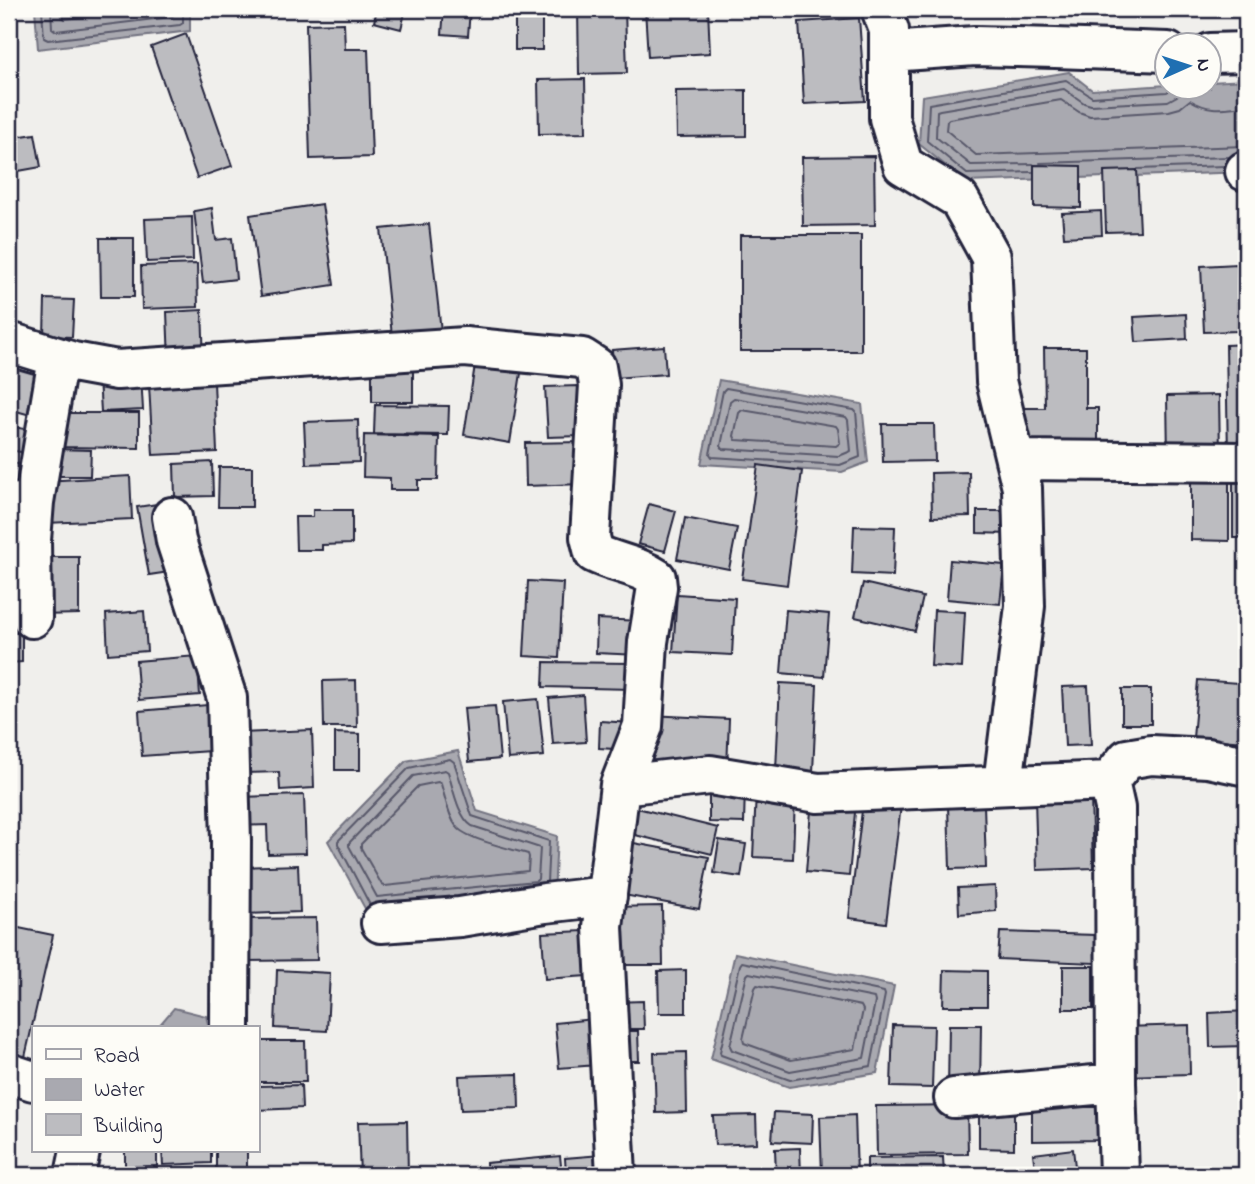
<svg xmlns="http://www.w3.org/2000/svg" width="1255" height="1184" font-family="'Indie Flower',sans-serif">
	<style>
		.water { fill: #a9a9b0; stroke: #737381; stroke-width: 2 }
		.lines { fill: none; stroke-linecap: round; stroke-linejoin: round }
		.shore { stroke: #58586a; stroke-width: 2 }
		.building { fill: #bcbcc0; stroke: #22223b; stroke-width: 2 }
		.minor-casing { stroke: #22223b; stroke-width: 44 }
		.minor { stroke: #fdfcf7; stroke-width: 38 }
	</style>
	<rect width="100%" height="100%" fill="#f0efec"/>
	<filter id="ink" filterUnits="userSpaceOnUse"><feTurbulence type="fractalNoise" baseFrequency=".0143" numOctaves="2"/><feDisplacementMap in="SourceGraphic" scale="14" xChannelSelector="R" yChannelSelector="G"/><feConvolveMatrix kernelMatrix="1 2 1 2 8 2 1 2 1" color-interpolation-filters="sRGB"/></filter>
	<g filter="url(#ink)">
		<!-- water -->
		<path class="water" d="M35 9H190V31L38 49Z
			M1069 72 1092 90 1167 85 1168 88H1210V82L1246 80V172L966 182 919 144 922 96Z
			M719 380 862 404 868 462 842 472 701 464Z
			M458 751 477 811 557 836 554 895 368 914 328 841 406 761Z
			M735 953 894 986 877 1073 789 1087 711 1059Z
			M174 1008 206 1016 209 1028H157Z"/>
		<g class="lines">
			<!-- shore -->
			<path class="shore" d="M42 9 44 38 48 40 180 25 183 23V9
				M51 9 52 28 56 31 171 17 174 15V9
				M61 9 62 17 65 19 155 9
				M1246 106C1223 108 1210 112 1190 100L1180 108 1169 111 1090 116 1079 112 1061 100 949 119 947 121 946 130 976 155 1246 146
				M1040 163 1230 157
				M1033 164 971 165 936 137 937 111 940 110 1064 89 1084 103 1091 105 1168 101 1177 96 1183 88
				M1138 169 1225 166
				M1032 172 967 174 927 141 929 104 1066 80 1092 97 1167 92 1173 88
				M726 388 854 410 856 412 860 457 840 465 712 457 710 454 723 391Z
				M734 398 846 417 848 420 851 451 839 456 723 449 721 446 730 401Z
				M742 410 836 426 838 429 840 443 836 446 736 440 734 436 739 413Z
				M445 770 448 772C453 788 458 817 472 826L540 848 538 879 536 881 377 897 349 846V843L413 776Z
				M438 782 441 784C445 797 448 815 456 826 465 839 511 849 528 854L529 857 528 871 385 886 382 885 361 848V844L418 786Z
				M370 905 338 844V841L409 768 450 759 454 762 472 816 549 841 547 882
				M742 962 884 992 885 995 871 1066 790 1080 721 1055 720 1052 740 965Z
				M749 973 874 998 875 1002 864 1058 790 1071 732 1050 730 1046 747 975Z
				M757 985 861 1006 863 1010 855 1049 791 1060 744 1043 743 1039 755 988Z"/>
		</g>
		<!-- building -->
		<path class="building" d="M377 9H406L401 29 374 22Z
			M444 9H470L468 36 442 34Z
			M515 9H542V50H515Z
			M578 9H625L627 73 579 74Z
			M645 9H708L710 53 648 57Z
			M859 18 865 101 804 104 799 22Z
			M344 23 345 49H368L372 157 310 159 306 24Z
			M186 34 232 166 197 178 151 47Z
			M585 79 586 133 539 134 538 80Z
			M746 90V136L677 137 676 91Z
			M35 134 41 167 13 172 9 138Z
			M874 156 875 225 803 226 802 157Z
			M1034 165 1081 166V208L1034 207Z
			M1137 170 1140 231 1106 232 1104 171Z
			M322 204 334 285 261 296 250 215Z
			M212 208 216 240 232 238 236 279 203 283 194 211Z
			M1101 211 1102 235 1064 237 1062 213Z
			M192 217 193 260 147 262 145 219Z
			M429 224 441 331 392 336 381 229Z
			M740 235H861V351H740Z
			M100 238H134V297H101Z
			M197 264 198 307 142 309 141 266Z
			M1237 264 1240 331 1204 332 1201 266Z
			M45 299 74 300 72 337 44 336Z
			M202 310 204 360 169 361 167 312Z
			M1186 314 1187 339 1136 342 1134 317Z
			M1246 344V455H1228L1226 345Z
			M664 346 666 374 614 378 612 350Z
			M1044 348H1086V408H1098V449L1026 450 1025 408H1045Z
			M372 362H413V402H372Z
			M475 365 521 373 510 443 464 435Z
			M10 367 45 377 34 416 9 409Z
			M141 375 143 410 101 412 99 377Z
			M214 382 217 452 153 455 149 385Z
			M578 386 581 436 548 437 545 387Z
			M1219 395 1220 457H1168L1167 396Z
			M375 405 449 406 448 435 374 434Z
			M58 413H139V448L57 447Z
			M358 420 359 462 306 464 304 422Z
			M882 424H934L935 461 883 462Z
			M9 426 35 431 32 454 9 450Z
			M364 435 439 437 438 480H418V490H390V478L363 477Z
			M582 442 583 484 526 486 525 443Z
			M52 449 91 450 90 476H52Z
			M9 462 31 467 9 496Z
			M212 462 213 496 175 497 174 464Z
			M758 465 802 471 787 585 742 579Z
			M219 467H252V507H218Z
			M969 472 970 516 932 517 931 473Z
			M1233 472H1246V538H1233Z
			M1191 473H1229V541L1191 540Z
			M130 476 132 519 47 523 44 481Z
			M164 503 176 571 149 575 137 507Z
			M649 504 676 511 665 551 638 544Z
			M313 510H352V544L322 545V550H296L295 517H313Z
			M977 511H1012L1011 534 977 533Z
			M685 518 737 528 729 569 677 559Z
			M854 526 895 527 893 576 852 574Z
			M39 557H79V614L40 615Z
			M950 560 1004 565 1000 604 947 599Z
			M528 581 563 583 559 658 524 656Z
			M863 583 923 597 915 631 855 617Z
			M677 594 735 598 732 655 673 652Z
			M786 610 829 614 824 677 781 673Z
			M934 610 965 612 962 668 931 666Z
			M144 611 147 651 108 654 106 614Z
			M597 619 641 621 639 655 596 653Z
			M9 633H22V662L9 663Z
			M1240 652 1246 653V742L1193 738 1198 680 1238 683Z
			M197 656 200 695 139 700 136 661Z
			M544 662 633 663V689L543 687Z
			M9 669H11L10 736H9Z
			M356 680 357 727H324L323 681Z
			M780 683 817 685 813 772 776 770Z
			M1088 686 1091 745 1065 746 1062 687Z
			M1122 689H1151V724H1122Z
			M583 695 586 742 553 744 549 698Z
			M538 699 544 756 508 759 503 702Z
			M207 705 210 751 142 756 139 711Z
			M495 706 500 759 469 762 464 708Z
			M650 715 729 719 727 768 647 764Z
			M600 721 632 723 630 750 599 748Z
			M312 730 314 788 280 790 279 772 242 773 241 733Z
			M335 733 360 734V770H335Z
			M709 786 745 787 744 823 709 822Z
			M756 792 795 794 793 859 753 857Z
			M304 795 306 853 268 854 267 825 240 826 239 797Z
			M1091 796 1093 868 1037 870 1035 797Z
			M812 798 856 802 849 876 806 872Z
			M863 802 901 806 886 923 849 918Z
			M984 804 986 868 950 869 948 805Z
			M637 808 718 828 712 854 631 834Z
			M719 840 746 844 741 877 714 873Z
			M623 841 709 857 699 909 613 893Z
			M298 865 300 912 243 914 242 867Z
			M995 886 996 911 959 914 958 888Z
			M662 906 663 965H609V907Z
			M316 918 317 960 247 961 245 919Z
			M9 926 53 935 25 1057 9 1053Z
			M584 931 587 976 545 979 542 933Z
			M1000 932 1096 935 1095 963 998 959Z
			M1063 966H1093V1009H1063Z
			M277 970 330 973 327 1031 275 1028Z
			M686 970V1013H659L658 971Z
			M944 970 987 971V1006H943Z
			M643 1001 644 1029H614V1002Z
			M1246 1011V1046L1210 1047 1209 1013Z
			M593 1019 597 1065 559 1068 555 1023Z
			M893 1025 934 1026 932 1088 891 1087Z
			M949 1025H981L980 1091H948Z
			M1189 1025 1190 1074 1126 1076 1124 1027Z
			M617 1031H638L639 1061H617Z
			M257 1041H305L306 1082H257Z
			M686 1052 687 1112 656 1113 654 1053Z
			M518 1074 519 1108 461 1110 459 1076Z
			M301 1085 302 1108 257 1110V1086Z
			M1101 1092 1102 1140 1032 1141V1093Z
			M979 1104 1014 1105V1149L979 1148Z
			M967 1105 968 1154 877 1155 876 1106Z
			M774 1112 813 1114 812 1143 772 1141Z
			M756 1115 757 1143 715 1145 713 1116Z
			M855 1115 857 1175H822L820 1117Z
			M407 1121 408 1175H360L358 1122Z
			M800 1148 801 1175H776L775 1149Z
			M1073 1149 1076 1175H1036L1033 1154Z
			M125 1151H157V1166L125 1167Z
			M162 1151H211V1163L163 1165Z
			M216 1151H247V1175H216Z
			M601 1155 603 1175H566L565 1158Z
			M560 1156 562 1175H487L486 1163Z
			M943 1157 944 1175H867V1158Z"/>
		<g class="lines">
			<defs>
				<path id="minor" d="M881 9 889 30V118L903 165 959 199 991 257 996 381 1022 488 1025 606 1003 784
					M889 52 975 46 1055 48 1168 52
					M1210 53 1246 52
					M1245 171H1246
					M9 342 73 362 117 370 465 347 582 358 596 367 599 385 590 537 594 553C614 563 637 565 656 578L657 587 648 642 643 726 620 785 603 927 616 1175
					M1015 460 1246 462
					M9 504 34 502 58 358
					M172 517 176 541 227 698 231 841 230 1028
					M32 618 31 540 34 502
					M1109 781 1127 759 1151 755 1208 758 1246 766
					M620 785 710 775 818 793 1109 781 1115 808 1116 1083 1119 1175
					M381 923 460 917 545 903 607 896
					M9 1073 33 1081
					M954 1098 1116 1083
					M75 1175 80 1151"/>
			</defs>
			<!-- minor casing -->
			<use href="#minor" class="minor-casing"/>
			<!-- minor -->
			<use href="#minor" class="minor"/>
		</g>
	</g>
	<!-- margin -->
	<rect width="1255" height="1184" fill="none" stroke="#fdfcf7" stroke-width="35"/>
	<rect x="18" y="18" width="1220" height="1149" fill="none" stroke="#22223b" stroke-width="2.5" filter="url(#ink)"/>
	<!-- legend -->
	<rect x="32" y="1026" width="228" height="126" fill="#fdfcf7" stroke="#a5a5ac" stroke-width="2"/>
	<rect x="46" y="1049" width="35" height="10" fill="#fdfcf7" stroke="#a5a5ac" stroke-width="2"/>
	<text x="94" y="1062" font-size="21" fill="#22223b">Road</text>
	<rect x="46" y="1079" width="35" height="21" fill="#a9a9b0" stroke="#a5a5ac" stroke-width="2"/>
	<text x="94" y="1096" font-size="21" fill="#22223b">Water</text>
	<rect x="46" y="1114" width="35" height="21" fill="#bcbcc0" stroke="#a5a5ac" stroke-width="2"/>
	<text x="94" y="1132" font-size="21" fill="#22223b">Building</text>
	<!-- north arrow -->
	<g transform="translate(1188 66) rotate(87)"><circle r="33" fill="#fdfcf7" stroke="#a5a5ac" stroke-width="2"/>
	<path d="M0-5L12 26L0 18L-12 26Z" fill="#1f6fb2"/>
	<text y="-10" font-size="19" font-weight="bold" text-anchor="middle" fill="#22223b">N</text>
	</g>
</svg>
